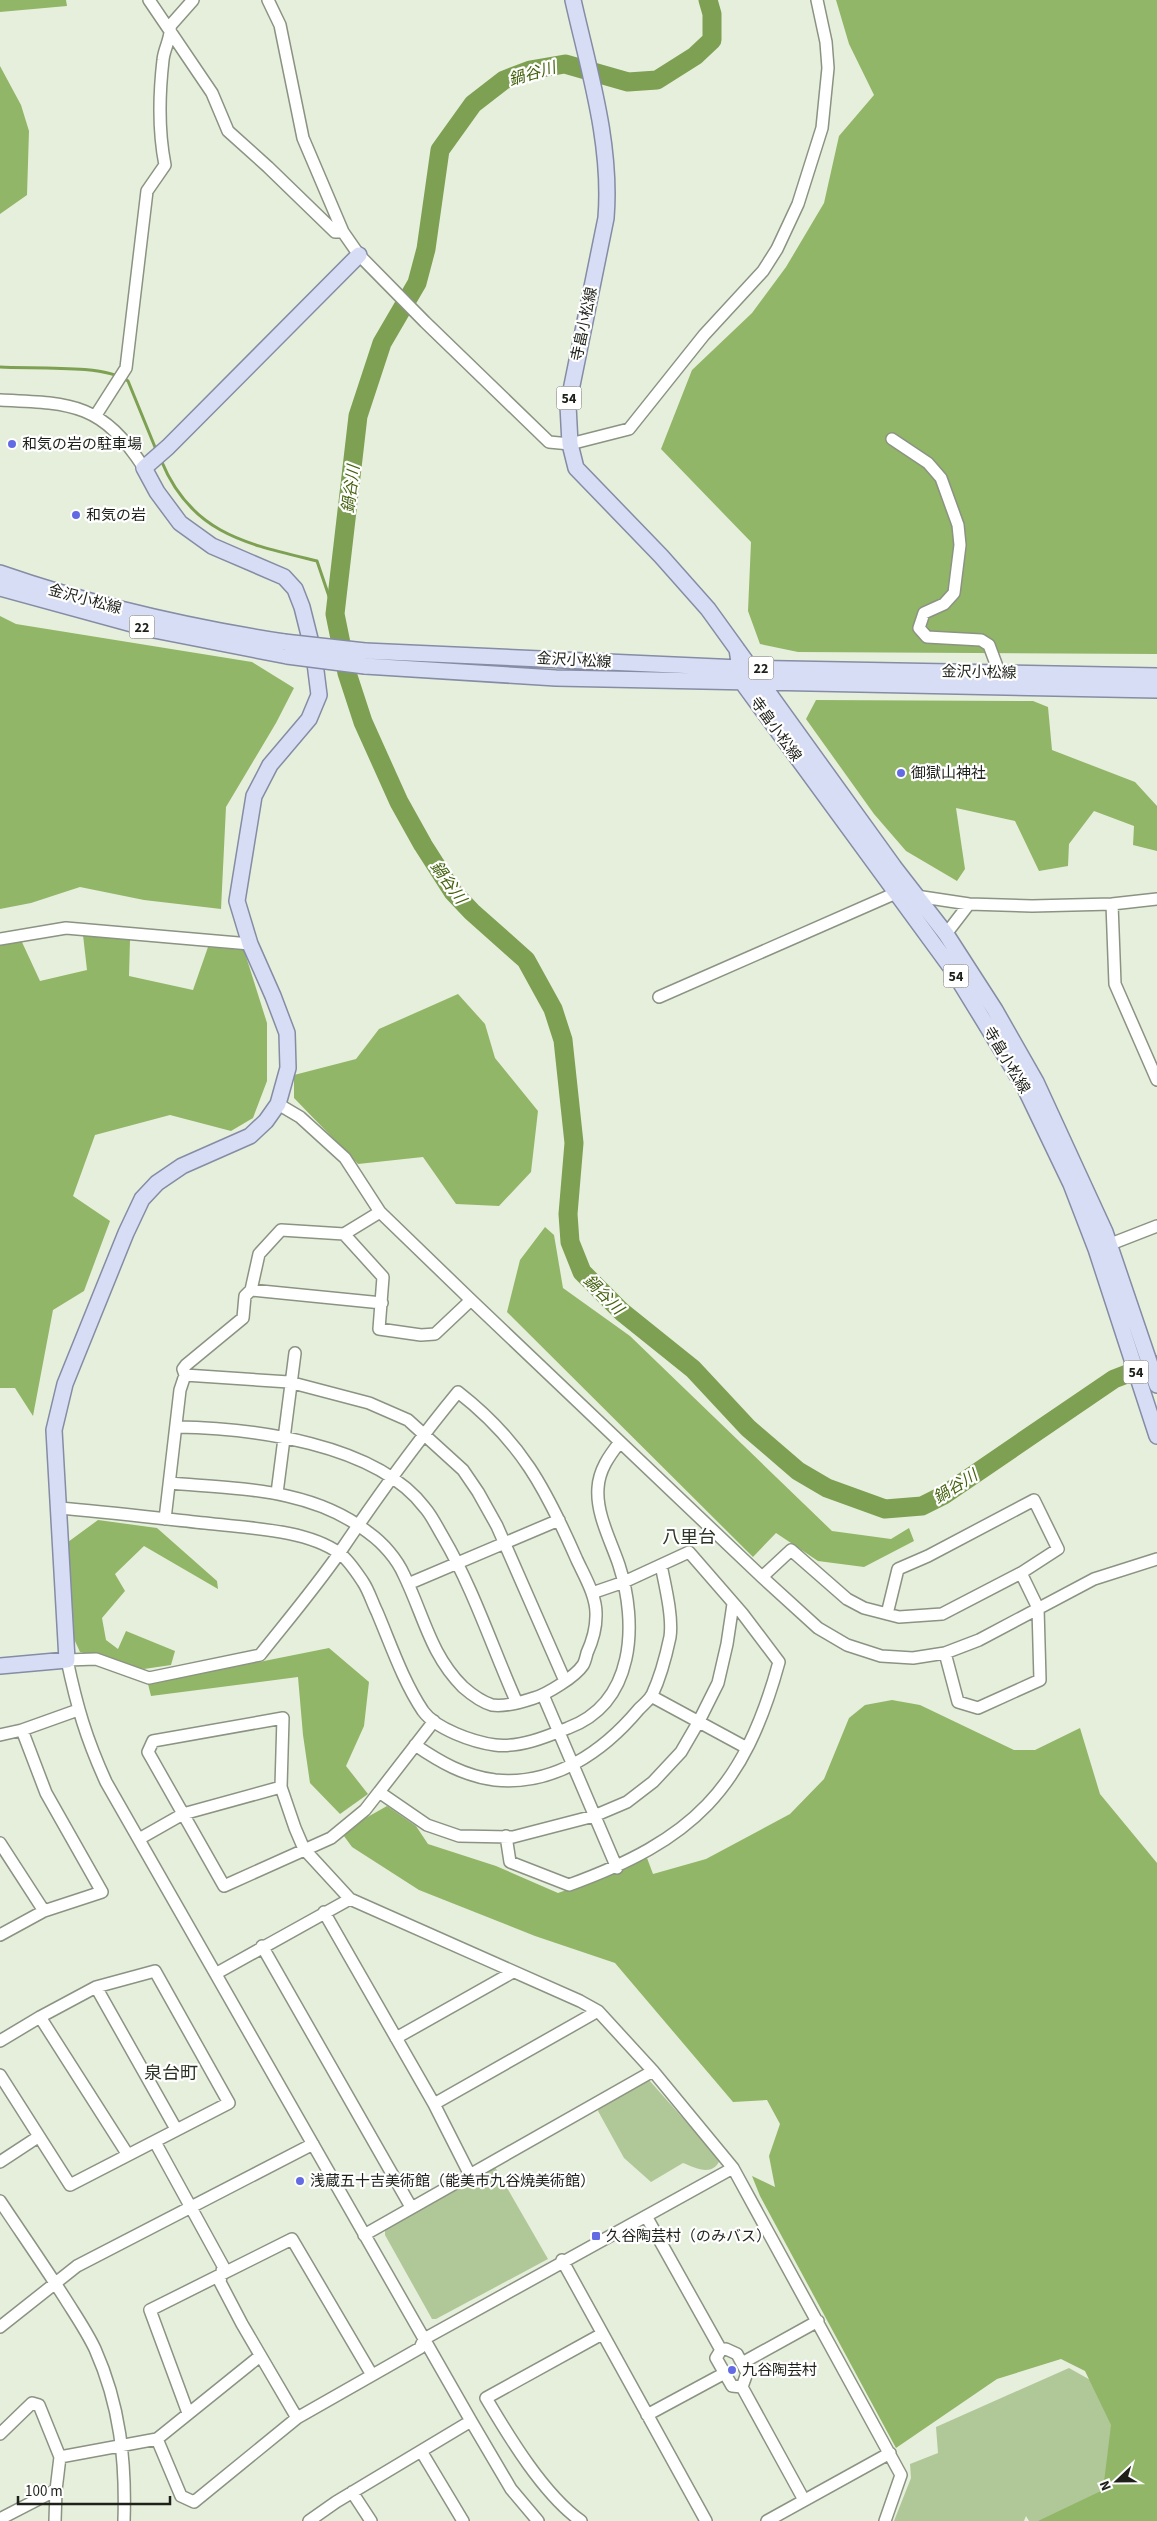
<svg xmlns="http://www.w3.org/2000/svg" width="1157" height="2521" font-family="'Source Sans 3','Noto Sans JP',sans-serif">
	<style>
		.green { fill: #b0c898 }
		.forest { fill: #92b667 }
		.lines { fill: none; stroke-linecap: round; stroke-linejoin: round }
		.stream { stroke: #7da052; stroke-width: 3 }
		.river { stroke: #7da052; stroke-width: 19 }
		.minor-casing { stroke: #8b9382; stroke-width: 14 }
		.major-casing { stroke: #858ca4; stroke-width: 18 }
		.minor { stroke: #fff; stroke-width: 11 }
		.major { stroke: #d7ddf5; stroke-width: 15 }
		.major-bridge-casing { stroke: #858ca4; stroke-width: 18; stroke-linecap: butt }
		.major-bridge { stroke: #d7ddf5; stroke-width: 15 }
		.poi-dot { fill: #636be4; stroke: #fff; stroke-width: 2 }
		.labels { text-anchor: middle; stroke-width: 4.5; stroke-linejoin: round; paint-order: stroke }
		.shield { fill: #fff; stroke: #62645f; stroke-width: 1 }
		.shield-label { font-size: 14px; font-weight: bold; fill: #1e211a }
		.street-label { font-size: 15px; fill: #1e211a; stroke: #fff }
		.poi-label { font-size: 15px; fill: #1e211a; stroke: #fff; text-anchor: start }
		.water-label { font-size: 16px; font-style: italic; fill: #44630e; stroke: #fff }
		.quarter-label { font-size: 18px; fill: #2b3324; stroke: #fff }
	</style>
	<rect width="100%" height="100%" fill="#e6efdc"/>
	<!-- green -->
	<path class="green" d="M649 2080 720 2160C712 2177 696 2168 683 2163L651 2182 624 2158 598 2111 600 2107Z
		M495 2167 548 2259 436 2319H432L385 2235V2230Z
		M1069 2368 1094 2382 1113 2416 1110 2493 1071 2521H1029L1026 2516 1024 2521H894L911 2478 910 2464 938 2453 936 2427Z"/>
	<!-- forest -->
	<path class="forest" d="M0 0H66L67 6 0 12Z
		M836 0H1157V654L798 652 760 644 748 611 751 542 661 449 692 370 752 313 786 267 824 203 839 136 874 95 849 44Z
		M0 66 21 105 29 131 27 195 0 214Z
		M0 616 16 624 252 662 294 688 276 723 226 807 221 909 144 900 80 887 31 903 0 909Z
		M816 700 1033 701 1048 707 1052 750 1135 782 1157 806V851L1133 845 1134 826 1094 811 1069 844 1068 866 1039 871 1015 821 956 808 965 869 957 881 906 851 874 814 806 719Z
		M83 935 130 940 129 976 193 990 208 947 244 950 267 1023V1081L253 1118 231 1131 170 1115 95 1135 73 1196 110 1221 84 1291 53 1310 33 1416 15 1388H0V945L21 940 40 981 87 970Z
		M458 994 485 1024 495 1058 538 1111 531 1172 499 1206 456 1204 423 1157 358 1164 294 1098V1075L356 1059 379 1029Z
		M545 1227 554 1235 563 1288 630 1336 832 1531 891 1539 909 1528 914 1541 864 1567 818 1561 776 1533 753 1557 507 1312 520 1260Z
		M98 1520 157 1528 217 1581 218 1589 144 1546 115 1574 125 1591 102 1618 106 1640 118 1649 126 1631 175 1651 171 1665 144 1669 80 1652 74 1639 68 1542Z
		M329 1648 369 1682 364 1726 346 1766 368 1794 340 1814 310 1783 303 1735 298 1677 151 1696 148 1684Z
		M892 1700 920 1705 1014 1750H1035L1080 1728 1100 1794 1157 1863V2521H1038L1103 2490 1111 2425 1085 2371 1061 2359 997 2379 896 2448 760 2196 752 2176 775 2187 769 2156 780 2124 767 2100 733 2102 615 1963 535 1936 419 1890 352 1847 341 1832 387 1806 416 1826 428 1844 496 1866 558 1893 612 1874 647 1858 653 1874 706 1859 790 1814 824 1779 849 1718 865 1705Z"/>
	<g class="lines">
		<!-- stream -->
		<path class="stream" d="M0 367C31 369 104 364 128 381L157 452
			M161 460C191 534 247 544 317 561L335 614"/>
		<!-- river -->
		<path class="river" d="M708 0 712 14V40L695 56 657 80 628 82 565 64 530 70 504 80 473 104 440 150 426 249 417 283 382 343 358 416 335 614 347 673 363 722 399 802 423 845 453 892 472 912 526 960 553 1009 563 1040 574 1143 568 1214 570 1242 582 1272 622 1312 693 1369 748 1428 798 1471 827 1488 885 1509 922 1506 944 1495 1114 1379 1153 1364"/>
		<defs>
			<path id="minor" d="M149 0 212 93 228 131 268 167 335 232H343
				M268 0 280 25 303 138 343 232 359 255 425 322 549 442 570 444 629 429 704 335 763 271 777 249 798 204 822 128 828 68 826 42 817 0
				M0 400C72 403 102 403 144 468
				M96 415 126 368 147 191 165 165C158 130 159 95 163 60 164 48 172 37 170 26L193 0
				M892 439 928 463 941 478 958 525 960 545 954 593 944 604 924 613 919 628 927 637 981 640 989 645 999 672
				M1112 904 1115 984 1157 1080
				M946 934 969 904
				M0 939 66 928 250 944
				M659 997 896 893 969 904 1032 906 1112 904 1157 899
				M278 1104 300 1117 345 1158 380 1212 471 1300 762 1577 818 1628 847 1645 881 1656 913 1658 945 1653 979 1640 1094 1579 1157 1559
				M344 1234 380 1212
				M1103 1247 1157 1226
				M251 1290 382 1303
				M185 1375 183 1369 186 1365 243 1318 245 1296 251 1290 259 1254 281 1230 344 1234 383 1277 379 1329 421 1335 435 1334 471 1300
				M176 1427C251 1428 376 1443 425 1508 432 1516 437 1527 443 1537 474 1590 492 1647 517 1703
				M170 1483C239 1489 312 1488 369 1533 383 1543 397 1559 404 1575 424 1616 430 1654 463 1687 471 1694 482 1702 492 1705 505 1707 522 1702 534 1698 547 1694 575 1677 583 1665 585 1662 586 1657 587 1653 592 1642 596 1629 596 1616 597 1597 585 1577 577 1560 546 1489 521 1441 458 1392 416 1443 377 1497 340 1552 315 1588 287 1621 260 1655L149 1678 96 1659 67 1660C77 1707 86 1738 106 1782L471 2421 511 2489 538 2521
				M277 1493 295 1353
				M59 1508C108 1512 157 1518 205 1523 245 1528 306 1529 339 1553 348 1559 357 1573 363 1582 369 1591 372 1602 377 1612 391 1645 403 1681 423 1711 436 1729 473 1742 495 1745 519 1748 546 1737 568 1728 635 1703 638 1624 619 1565 611 1541 596 1514 598 1488 599 1470 609 1456 620 1442
				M165 1519 180 1390 185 1375 289 1382 369 1403 408 1420 463 1470 478 1492 497 1526 565 1681
				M762 1577 791 1550 847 1599 864 1608 899 1617 942 1614 1021 1573 1058 1549 1034 1500 928 1556 898 1569 887 1614
				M408 1584 559 1520
				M945 1653 958 1702 978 1708 1040 1680 1038 1608 1021 1573
				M543 1695 617 1868
				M651 1696 747 1748
				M434 1721 379 1792 427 1825 459 1836 513 1837 594 1816 627 1802 653 1782 681 1752 699 1721 718 1683 727 1644 733 1604
				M0 1735 22 1730 78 1710
				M415 1745C440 1762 464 1776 495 1780 554 1786 603 1752 639 1709 643 1705 649 1700 652 1695 660 1678 666 1656 670 1637 673 1617 665 1585 661 1565
				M379 1792 365 1810 331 1838 224 1886 148 1752 153 1741 283 1718 281 1787 295 1828 304 1849 350 1899 580 2001 598 2011 653 2071 733 2168 901 2475 885 2521
				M506 1836 510 1862 569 1885C693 1840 744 1790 779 1662L742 1613 689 1552 624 1582 592 1593
				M139 1839 183 1814 281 1787
				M0 1843 44 1911
				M324 1912 434 2104 470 2175
				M0 1935 44 1911 102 1892 46 1793 22 1730
				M262 1946 411 2207
				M217 1973 350 1899
				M96 1987 176 2129
				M40 2017 128 2155
				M396 2038 513 1972
				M0 2041 40 2017 96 1987 155 1971 229 2103 70 2185 0 2075
				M434 2104 598 2011
				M155 2142 223 2266 220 2282 242 2324 297 2418 420 2348 424 2339 733 2168
				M0 2162 38 2137
				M0 2201C22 2234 45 2267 66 2300 76 2316 87 2332 95 2349 120 2405 126 2461 124 2521
				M646 2216 721 2350
				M364 2235 653 2071
				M562 2260 706 2521
				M0 2327 77 2266 313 2144
				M742 2363 818 2321
				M742 2387 747 2373 737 2354 726 2349 721 2350 716 2358 732 2386 742 2387 804 2500
				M188 2413 150 2310 292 2239 372 2375
				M647 2415 723 2374
				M0 2434 32 2403 39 2405 60 2457
				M157 2439 181 2496 194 2502 297 2418
				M421 2451 463 2521
				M352 2492 371 2521
				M0 2519 56 2490 60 2457 157 2439 260 2356
				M55 2521 56 2490
				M309 2521 336 2502 471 2421
				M581 2521C544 2495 509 2437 486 2398L602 2334
				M767 2521 890 2453"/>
			<path id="major" d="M573 0C589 71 612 144 606 218L568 405 570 444 576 468 661 556 708 609 894 867 946 934 995 1010 1036 1082 1105 1232 1157 1385
				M0 573C92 605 188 627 284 642
				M0 588 154 630 287 656
				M737 649 742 682 952 969 1025 1088 1071 1184 1096 1249 1157 1436
				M365 651 740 668 1157 676
				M365 666 556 678 1157 690
				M0 1666 67 1660 54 1430 65 1384 126 1233 142 1199 157 1183 182 1166 250 1136 266 1121 278 1104 288 1068 287 1033 273 996 250 944 237 901 254 796 270 765 309 719 319 695 314 655 302 607 295 589 284 577 212 546 180 523 157 492 144 468 168 447 359 255"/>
		</defs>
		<!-- minor casing -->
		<use href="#minor" class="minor-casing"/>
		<!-- major casing -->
		<use href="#major" class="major-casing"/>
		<!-- minor -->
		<use href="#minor" class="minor"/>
		<!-- major -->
		<use href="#major" class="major"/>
		<defs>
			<path id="major-bridge" d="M284 642 365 651
				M287 656 365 666"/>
		</defs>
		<!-- major-bridge casing -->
		<use href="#major-bridge" class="major-bridge-casing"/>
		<!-- major-bridge -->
		<use href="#major-bridge" class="major-bridge"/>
	</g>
	<!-- markers -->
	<g class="poi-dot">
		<circle cx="12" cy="444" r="5"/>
		<circle cx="76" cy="515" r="5"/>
		<circle cx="901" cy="773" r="5"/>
		<circle cx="300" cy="2181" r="5"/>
		<rect x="591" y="2231" width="10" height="10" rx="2.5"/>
		<circle cx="732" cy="2370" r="5"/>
	</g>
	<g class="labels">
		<!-- shield labels -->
		<g class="shield">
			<rect x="556.5" y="386.5" width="25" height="23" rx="4"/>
			<rect x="129.5" y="615.5" width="25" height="23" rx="4"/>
			<rect x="748.5" y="656.5" width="25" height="23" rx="4"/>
			<rect x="943.5" y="964.5" width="25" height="23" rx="4"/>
			<rect x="1123.5" y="1360.5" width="25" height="23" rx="4"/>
		</g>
		<g class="shield-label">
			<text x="569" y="403">54</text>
			<text x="142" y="632">22</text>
			<text x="761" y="673">22</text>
			<text x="956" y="981">54</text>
			<text x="1136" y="1377">54</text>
		</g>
		<!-- street labels -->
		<g class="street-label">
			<text transform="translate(584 324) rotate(-78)" y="5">寺畠小松線</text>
			<text transform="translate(85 599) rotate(15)" y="5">金沢小松線</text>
			<text transform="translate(574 660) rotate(3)" y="5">金沢小松線</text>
			<text transform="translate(979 672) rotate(1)" y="5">金沢小松線</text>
			<text transform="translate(776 729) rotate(54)" y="5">寺畠小松線</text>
			<text transform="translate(1007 1060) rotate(59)" y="5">寺畠小松線</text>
		</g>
		<!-- poi labels -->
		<g class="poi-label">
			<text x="22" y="449">和気の岩の駐車場</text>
			<text x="86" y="520">和気の岩</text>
			<text x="911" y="778">御獄山神社</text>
			<text x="310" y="2186">浅蔵五十吉美術館（能美市九谷焼美術館）</text>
			<text x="606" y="2241">久谷陶芸村（のみバス）</text>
			<text x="742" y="2375">九谷陶芸村</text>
		</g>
		<!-- water labels -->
		<g class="water-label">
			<text transform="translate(532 73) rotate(-16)" y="6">鍋谷川</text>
			<text transform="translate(350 489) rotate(-83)" y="6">鍋谷川</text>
			<text transform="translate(449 882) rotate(54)" y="6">鍋谷川</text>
			<text transform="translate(604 1294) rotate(45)" y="6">鍋谷川</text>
			<text transform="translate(955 1486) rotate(-32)" y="6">鍋谷川</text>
		</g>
		<!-- quarter labels -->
		<g class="quarter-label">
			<text x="689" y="1543">八里台</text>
			<text x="171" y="2079">泉台町</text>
		</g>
	</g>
	<!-- north arrow -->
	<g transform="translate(1117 2481) rotate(248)" stroke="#ffffff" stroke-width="4" paint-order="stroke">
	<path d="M0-4L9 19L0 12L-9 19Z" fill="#1e211a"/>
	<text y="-8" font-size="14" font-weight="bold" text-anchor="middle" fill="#1e211a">N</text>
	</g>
	<!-- scale -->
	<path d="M18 2496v8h152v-8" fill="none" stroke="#1e211a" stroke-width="2.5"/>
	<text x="25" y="2496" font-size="15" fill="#1e211a" stroke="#ffffff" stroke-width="4" paint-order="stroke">100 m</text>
</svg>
